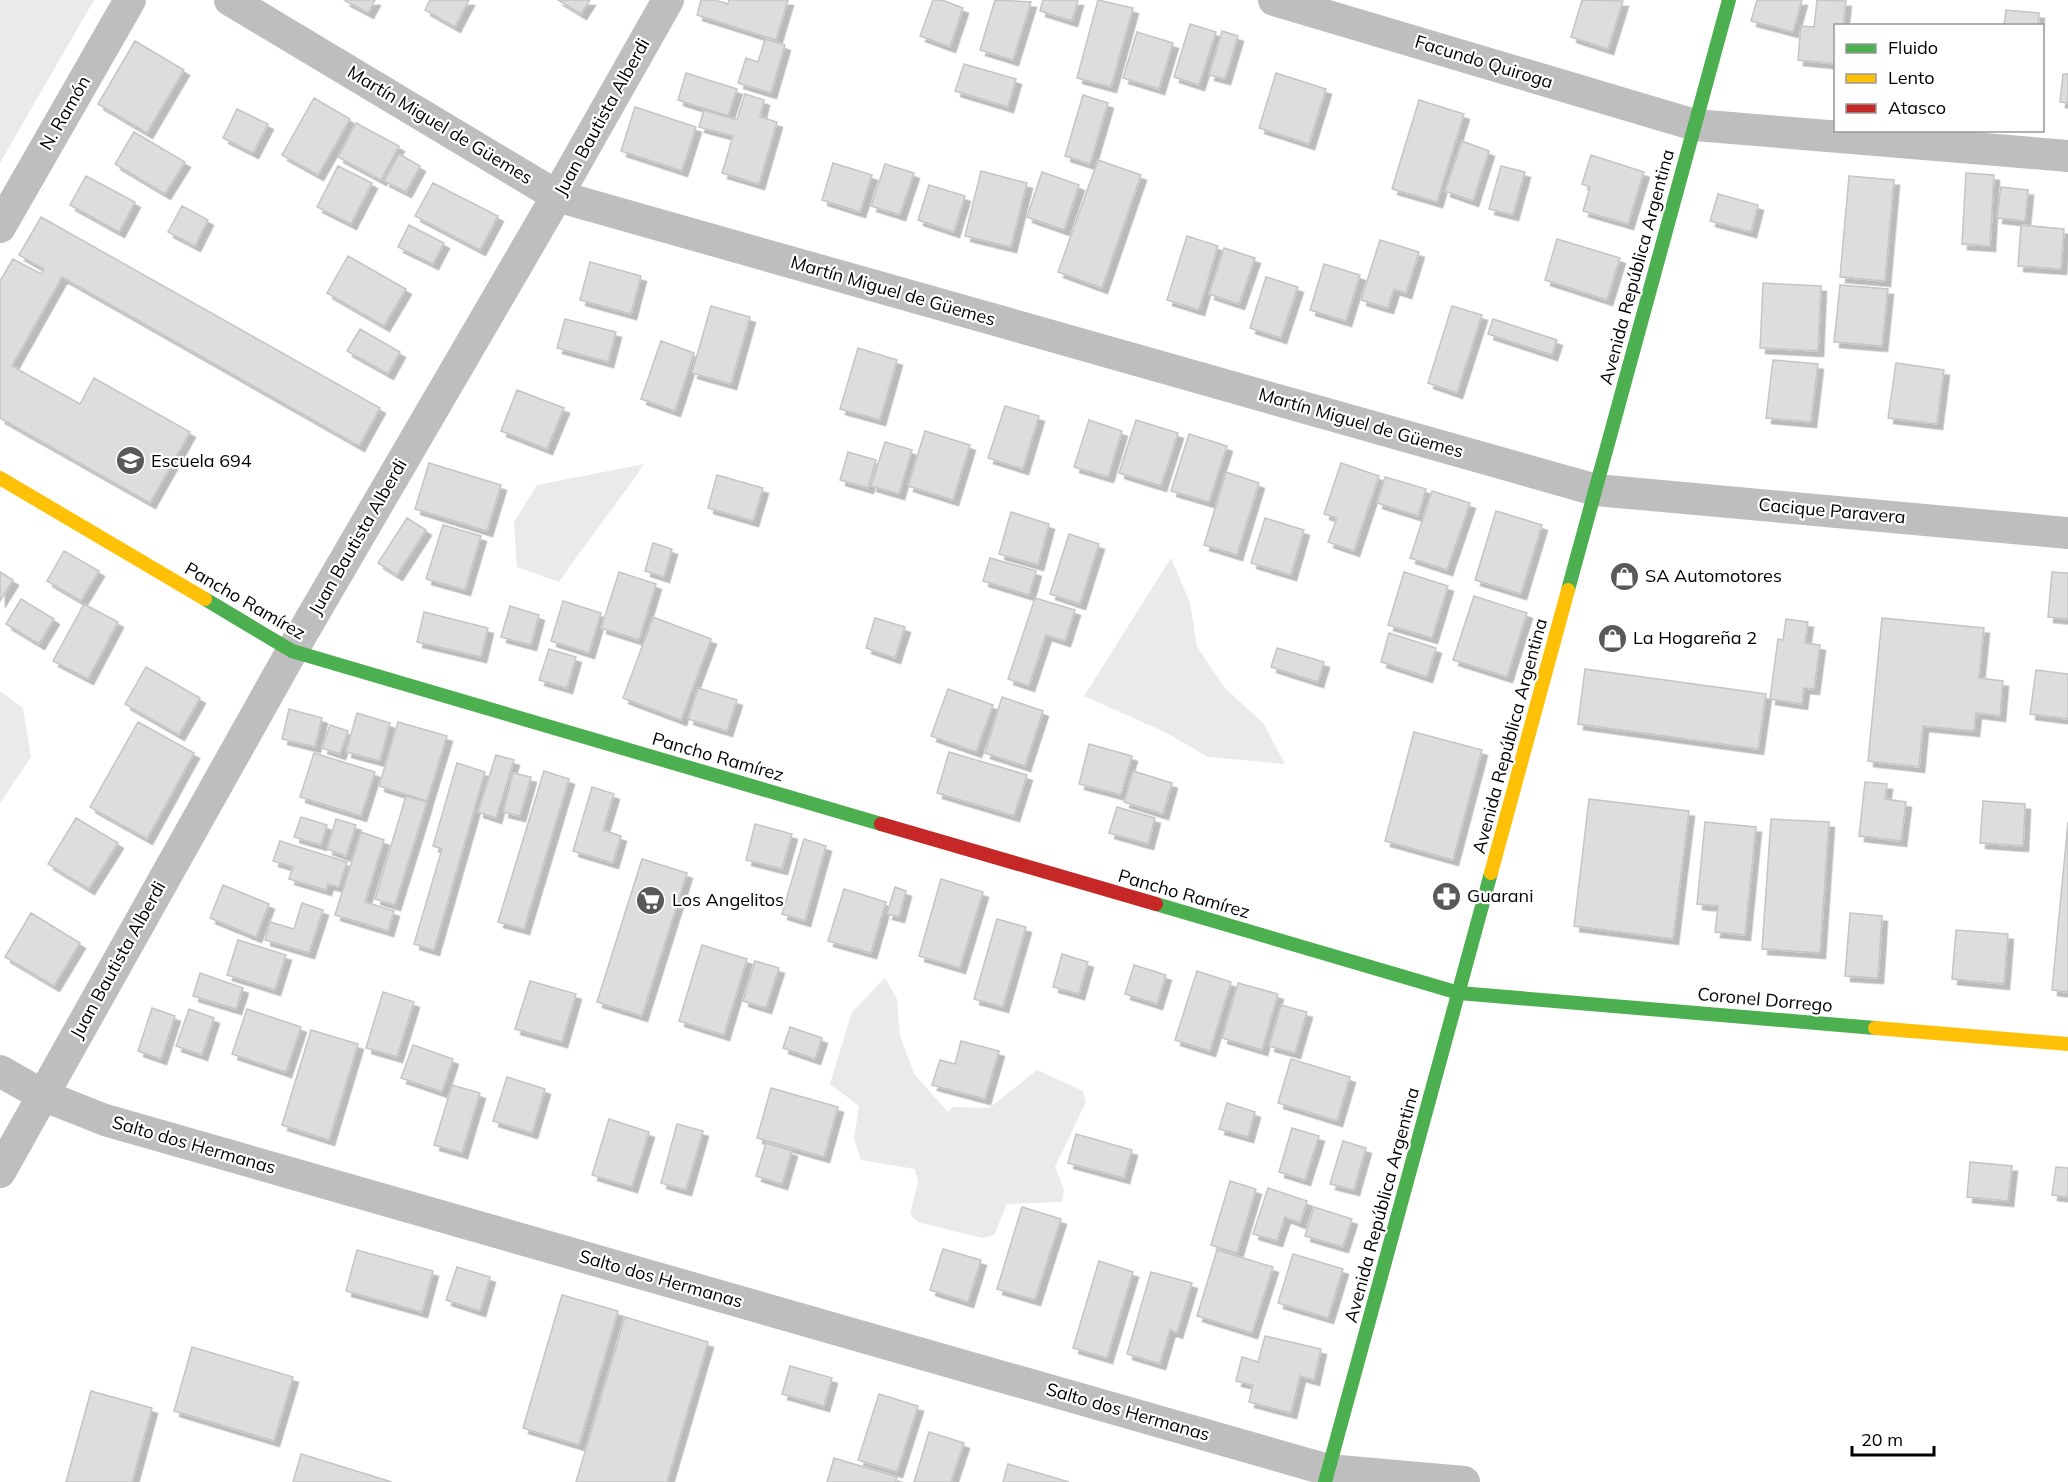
<svg xmlns="http://www.w3.org/2000/svg" width="2068" height="1482" font-family="Mulish,sans-serif">
	<style>
		.green { fill: #eaeaea }
		.building { fill: #ddd; stroke: #c5c5c5; stroke-width: 1.5; filter: url(#shadow) }
		.lines { fill: none; stroke-linecap: round; stroke-linejoin: round }
		.street { stroke: #bebebe; stroke-width: 32 }
		.fast { stroke: #4caf50; stroke-width: 14 }
		.slow { stroke: #ffc107; stroke-width: 14 }
		.jam { stroke: #c62828; stroke-width: 14 }
		.labels { text-anchor: middle; stroke-width: 4.5; stroke-linejoin: round; paint-order: stroke }
		.street-label { font-size: 18px; fill: #000; stroke: #fff }
		.poi-label { font-size: 18px; fill: #000; stroke: #fff; text-anchor: start }
	</style>
	<defs>
		<filter id="shadow"><feDropShadow dx="5.5" dy="5.5" stdDeviation="0" flood-color="#0004"/></filter>
	</defs>
	<rect width="100%" height="100%" fill="#fff"/>
	<!-- green -->
	<path class="green" d="M0 0H94L0 163Z
		M644 464C617 504 586 542 559 582L517 567 514 522 537 485Z
		M1171 558 1190 603 1197 647 1225 688 1263 723 1285 764 1208 757 1167 733 1084 696Z
		M0 691 23 708 31 757 0 803Z
		M885 978 897 999 900 1036 914 1074 948 1112 953 1107 989 1108 1037 1070 1083 1091 1086 1102 1055 1167 1064 1189 1062 1202 1007 1204 994 1235 982 1238 918 1222 910 1214 918 1182 915 1169 861 1160 854 1139 859 1106 830 1084 852 1012Z"/>
	<!-- building -->
	<path class="building" d="M344 0H375L368 13Z
		M430 0H469L455 27 425 10Z
		M558 0H590L581 14Z
		M701 0H715L728 4 729 0H788L776 40 697 15Z
		M933 0H942L963 8 950 47 920 36Z
		M995 0 1031 2 1013 60 980 50Z
		M1043 0H1078L1072 21 1040 11Z
		M1098 0 1133 8 1111 87 1077 78Z
		M1582 0 1623 1 1608 49 1571 37Z
		M1757 0H1802L1793 32 1751 21Z
		M1817 0 1846 1 1843 26H1836V64L1798 60 1801 26 1814 27Z
		M2006 10 2039 13 2038 26H2004Z
		M1190 24 1216 32 1199 85 1174 77Z
		M1222 31 1238 36 1225 79 1209 75Z
		M1137 32 1173 43 1159 89 1123 78Z
		M765 39 785 45 771 93 738 83 746 58 758 62Z
		M135 41 184 70 147 133 98 104Z
		M964 64 1016 79 1008 107 955 91Z
		M686 73 737 89 728 116 678 100Z
		M1276 73 1326 89 1309 144 1259 128Z
		M2063 74H2068V103L2060 102Z
		M745 94 764 100 760 117 777 122 759 184 722 173 733 136 699 127 704 110 737 120Z
		M1083 95 1108 103 1090 164 1065 156Z
		M314 98 350 119 318 175 282 155Z
		M1419 100 1464 114 1437 202 1392 189Z
		M635 107 696 127 682 171 621 151Z
		M237 109 268 124 253 153 223 138Z
		M356 123 399 146 381 180 338 157Z
		M134 132 185 162 165 194 115 164Z
		M1462 141 1489 151 1473 201 1445 191Z
		M399 154 420 166 406 192 384 181Z
		M1591 155 1644 172 1628 224 1583 211 1590 187 1582 184Z
		M1098 160 1141 175 1102 288 1058 272Z
		M833 163 872 175 860 212 822 200Z
		M885 164 914 173 900 215 871 206Z
		M338 166 372 183 351 224 317 207Z
		M1501 166 1525 172 1513 215 1489 209Z
		M981 171 1027 183 1011 247 965 236Z
		M1042 172 1079 185 1064 230 1027 217Z
		M1966 173 1994 175 1990 246 1962 244Z
		M86 176 135 202 119 232 70 205Z
		M1849 176 1894 180 1885 281 1840 277Z
		M433 183 498 216 480 250 415 216Z
		M929 185 965 196 954 232 918 220Z
		M2001 187 2028 190 2025 221 1997 218Z
		M1718 194 1758 205 1751 232 1710 221Z
		M182 206 208 220 195 246 168 232Z
		M41 217 380 408 359 446 62 277 12 366 80 404 94 378 190 432 150 503 0 418V281L13 259 41 274 44 269 19 255Z
		M409 225 444 243 433 264 398 247Z
		M2021 225 2064 229 2061 269 2018 266Z
		M1187 236 1218 246 1199 310 1167 300Z
		M1557 239 1620 258 1607 300 1545 280Z
		M1380 240 1419 252 1406 293 1394 289 1388 308 1361 300Z
		M1224 248 1255 258 1239 304 1209 294Z
		M348 256 406 289 384 326 327 293Z
		M590 262 641 276 631 314 580 300Z
		M1324 264 1360 275 1346 321 1310 310Z
		M1266 277 1298 287 1281 338 1250 328Z
		M1763 283 1821 286 1818 351 1760 348Z
		M1840 285 1888 289 1882 346 1834 342Z
		M711 306 750 317 731 384 692 373Z
		M1452 306 1482 315 1457 393 1428 383Z
		M565 319 616 332 608 362 557 348Z
		M1493 319 1557 340 1552 355 1488 334Z
		M360 329 400 352 388 374 347 351Z
		M661 341 694 353 675 411 641 399Z
		M858 348 897 360 880 420 840 409Z
		M1773 360 1818 364 1811 422 1766 418Z
		M1896 363 1944 370 1937 424 1888 418Z
		M517 390 564 408 547 449 501 431Z
		M1005 406 1039 416 1023 469 988 458Z
		M1089 420 1122 431 1108 477 1074 467Z
		M1136 420 1178 433 1161 486 1119 473Z
		M925 431 970 445 953 500 908 486Z
		M1189 434 1227 446 1209 502 1171 491Z
		M885 442 912 450 899 494 871 486Z
		M848 452 876 460 868 488 840 480Z
		M429 463 501 485 487 531 415 509Z
		M1341 463 1379 476 1354 551 1328 542 1337 518 1324 514Z
		M1226 472 1259 483 1237 555 1204 545Z
		M717 475 763 488 753 521 708 508Z
		M1385 477 1426 489 1418 516 1377 503Z
		M1432 491 1470 503 1447 570 1410 558Z
		M1496 511 1542 525 1521 594 1475 580Z
		M1011 512 1049 524 1038 565 999 554Z
		M407 518 426 530 397 575 378 563Z
		M1265 518 1304 530 1291 575 1251 563Z
		M443 525 481 536 465 590 426 579Z
		M1069 534 1099 544 1080 604 1050 594Z
		M653 543 672 549 664 577 645 571Z
		M64 551 99 571 81 601 47 581Z
		M990 558 1036 571 1029 595 983 581Z
		M0 572 13 580 0 601Z
		M619 572 656 584 639 640 601 628Z
		M1404 572 1448 586 1432 638 1388 625Z
		M2052 572 2068 573V619L2048 617Z
		M1474 596 1527 613 1507 677 1453 660Z
		M1035 598 1075 610 1065 641 1046 635 1029 686 1008 679Z
		M21 599 54 619 39 644 6 624Z
		M563 601 601 613 589 653 551 641Z
		M84 604 118 622 88 679 53 661Z
		M510 606 539 615 531 645 501 637Z
		M424 612 488 628 481 657 417 642Z
		M653 617 711 639 681 720 623 698Z
		M875 618 905 627 895 658 866 648Z
		M1882 618 1984 628 1979 678 2003 681 2000 716 1976 713 1974 731 1923 726 1919 767 1868 761Z
		M1786 619 1808 622 1805 643 1820 645 1814 689 1804 688 1802 704 1770 699 1778 639 1783 640Z
		M1389 633 1436 648 1427 677 1381 662Z
		M1277 648 1324 662 1318 682 1271 667Z
		M549 649 576 657 567 688 539 680Z
		M146 667 200 698 179 735 125 704Z
		M1585 669 1766 694 1758 749 1578 724Z
		M2036 670 2068 674V719L2030 714Z
		M698 688 737 700 727 731 688 719Z
		M948 689 993 705 976 752 931 736Z
		M1002 697 1043 711 1025 766 985 753Z
		M289 709 322 718 315 747 282 739Z
		M357 713 390 723 380 761 346 752Z
		M138 722 194 753 147 839 90 807Z
		M398 722 447 736 427 801 379 786Z
		M330 725 348 731 340 754 322 748Z
		M1414 732 1482 750 1453 860 1385 841Z
		M1089 744 1132 756 1121 795 1079 784Z
		M949 752 1027 775 1014 816 937 793Z
		M314 753 375 772 361 816 300 797Z
		M496 755 514 760 496 818 478 812Z
		M457 763 485 772 434 950 414 944 442 849 433 846Z
		M544 771 569 779 524 929 498 922Z
		M1133 771 1172 783 1163 814 1124 802Z
		M513 773 531 777 520 816 503 812Z
		M1865 782 1887 784 1885 799 1906 802 1901 841 1859 836Z
		M592 787 614 794 603 830 621 836 613 863 573 851Z
		M406 796 427 802 395 905 375 899Z
		M1589 799 1689 811 1673 939 1574 926Z
		M1983 801 2025 804 2023 846 1980 843Z
		M1117 807 1155 818 1148 844 1109 833Z
		M301 817 327 825 321 845 294 837Z
		M76 818 118 843 89 889 48 864Z
		M336 819 356 825 346 856 327 849Z
		M1771 819 1829 822 1820 953 1762 949Z
		M1705 822 1756 827 1745 935 1715 932 1718 906 1697 904Z
		M2068 822V992L2052 990Z
		M755 824 792 834 782 869 746 860Z
		M361 832 384 840 365 902 394 911 388 931 335 915Z
		M804 839 826 846 805 921 782 914Z
		M280 841 347 862 339 887 328 884 326 890 289 879 293 867 273 861Z
		M642 859 687 873 642 1016 597 1002Z
		M941 879 983 892 960 968 919 956Z
		M223 885 269 904 256 937 210 918Z
		M895 887 906 891 899 917 887 914Z
		M844 889 886 902 871 953 828 941Z
		M302 903 323 910 309 953 265 940 270 922 294 929Z
		M31 913 80 943 54 986 5 957Z
		M1850 913 1882 916 1878 978 1845 976Z
		M997 919 1026 927 1003 1007 974 999Z
		M1956 930 2008 934 2004 984 1952 979Z
		M238 940 286 955 275 990 227 975Z
		M702 945 747 959 724 1035 679 1021Z
		M1062 954 1088 962 1079 994 1053 987Z
		M755 961 779 968 766 1008 743 1001Z
		M1134 965 1166 975 1157 1004 1125 994Z
		M1197 971 1231 982 1210 1051 1175 1040Z
		M200 973 243 988 236 1009 193 996Z
		M530 981 576 994 562 1042 515 1029Z
		M1238 983 1278 994 1262 1050 1222 1038Z
		M383 992 414 1002 397 1057 366 1048Z
		M1281 1005 1307 1012 1295 1053 1269 1046Z
		M152 1008 175 1016 161 1059 138 1051Z
		M189 1009 214 1018 202 1055 176 1046Z
		M247 1009 301 1027 286 1072 232 1054Z
		M790 1027 822 1038 815 1059 783 1048Z
		M311 1030 358 1044 329 1140 282 1125Z
		M961 1041 999 1051 985 1099 932 1085 940 1060 955 1064Z
		M413 1045 453 1059 442 1092 401 1078Z
		M1291 1059 1350 1077 1337 1121 1278 1103Z
		M507 1077 545 1089 532 1133 493 1121Z
		M452 1085 480 1093 462 1153 434 1145Z
		M771 1088 838 1107 824 1157 757 1138Z
		M1227 1103 1255 1112 1248 1137 1219 1129Z
		M609 1119 649 1132 632 1187 592 1175Z
		M677 1124 703 1131 686 1190 661 1183Z
		M1292 1128 1319 1136 1305 1180 1279 1172Z
		M1076 1134 1132 1150 1124 1178 1068 1163Z
		M1343 1141 1366 1148 1354 1190 1330 1184Z
		M766 1143 792 1151 782 1184 756 1176Z
		M1970 1162 2012 1166 2008 1201 1967 1197Z
		M2056 1167 2068 1168V1197L2052 1195Z
		M1230 1181 1256 1189 1237 1253 1211 1245Z
		M1268 1188 1307 1201 1300 1223 1285 1217 1277 1241 1253 1234Z
		M1022 1207 1061 1219 1035 1300 997 1289Z
		M1314 1207 1352 1219 1343 1247 1305 1236Z
		M943 1249 981 1260 968 1302 930 1290Z
		M357 1250 433 1271 422 1312 346 1291Z
		M1217 1250 1273 1267 1252 1333 1197 1316Z
		M1293 1254 1343 1269 1328 1318 1278 1303Z
		M1099 1261 1133 1272 1107 1358 1073 1348Z
		M457 1267 490 1277 480 1311 446 1300Z
		M1151 1272 1192 1283 1177 1333 1170 1330 1160 1364 1127 1354Z
		M562 1295 618 1311 579 1445 523 1428Z
		M625 1317 708 1342 667 1482H576Z
		M1265 1336 1321 1349 1314 1380 1300 1376 1291 1413 1249 1402 1253 1385 1236 1381 1242 1357 1258 1362Z
		M192 1347 293 1377 274 1441 174 1411Z
		M790 1366 832 1378 824 1406 782 1394Z
		M91 1391 152 1408 132 1482H66Z
		M879 1394 918 1406 897 1472 858 1460Z
		M929 1432 964 1443 951 1482H914Z
		M301 1454 392 1482H293Z
		M834 1458 897 1477 895 1482H827Z
		M1008 1464 1069 1482H1003Z"/>
	<g class="lines">
		<!-- street -->
		<path class="street" d="M230 0 557 196 1596 490 2068 533
			M1274 0 1695 125 2068 156
			M0 227 130 0
			M0 1071 42 1095 105 1120 1328 1470 1464 1482
			M0 1172 292 651 557 196 668 0"/>
		<!-- fast -->
		<path class="fast" d="M1568 590 1729 0
			M205 599 292 651 881 824
			M1156 904 1459 993 1875 1028
			M1325 1482 1491 873"/>
		<!-- slow -->
		<path class="slow" d="M0 478 205 599
			M1491 873 1568 590
			M1875 1028 2068 1044"/>
		<!-- jam -->
		<path class="jam" d="M881 824 1156 904"/>
	</g>
	<!-- icons -->
	<defs>
		<symbol id="school-disc" viewBox="-11 -11 22 22"><circle r="9.5" fill="#595959" stroke="#fff"/><path d="M0-5L7-2L0 1L-7-2ZM-4 1L0 2.5L4 1V4Q0 6-4 4Z" fill="#fff"/></symbol>
		<symbol id="shop-disc" viewBox="-11 -11 22 22"><circle r="9.5" fill="#595959" stroke="#fff"/><path d="M-5-2.5h2.3a2.7 3.5 0 0 1 5.4 0H5L5.5 6h-11ZM-1.5-2.5h3a1.5 2.3 0 0 0-3 0Z" fill="#fff"/></symbol>
		<symbol id="pharmacy-disc" viewBox="-11 -11 22 22"><circle r="9.5" fill="#595959" stroke="#fff"/><path d="M-2-6h4v4h4v4h-4v4h-4v-4h-4v-4h4Z" fill="#fff"/></symbol>
		<symbol id="supermarket-disc" viewBox="-11 -11 22 22"><circle r="9.5" fill="#595959" stroke="#fff"/><path d="M-6-5.5h2.5l.6 2H6L4.5 2H-2.5L-4.4-4H-6ZM-1.5 3.2a1.3 1.3 0 1 0 .1 0ZM3 3.2a1.3 1.3 0 1 0 .1 0Z" fill="#fff"/></symbol>
	</defs>
	<g fill-rule="evenodd">
		<use href="#school-disc" x="114" y="444" width="33" height="33"/>
		<use href="#shop-disc" x="1608" y="560" width="33" height="33"/>
		<use href="#shop-disc" x="1596" y="622" width="33" height="33"/>
		<use href="#pharmacy-disc" x="1430" y="880" width="33" height="33"/>
		<use href="#supermarket-disc" x="634" y="884" width="33" height="33"/>
	</g>
	<g class="labels">
		<!-- street labels -->
		<g class="street-label">
			<text transform="translate(1484 62) rotate(17)" y="6">Facundo Quiroga</text>
			<text transform="translate(65 113) rotate(-60)" y="6">N. Ramón</text>
			<text transform="translate(602 117) rotate(-61)" y="6">Juan Bautista Alberdi</text>
			<text transform="translate(440 125) rotate(31)" y="6">Martín Miguel de Güemes</text>
			<text transform="translate(1637 267) rotate(-75)" y="6">Avenida República Argentina</text>
			<text transform="translate(893 291) rotate(16)" y="6">Martín Miguel de Güemes</text>
			<text transform="translate(1361 423) rotate(16)" y="6">Martín Miguel de Güemes</text>
			<text transform="translate(1832 511) rotate(5)" y="6">Cacique Paravera</text>
			<text transform="translate(358 537) rotate(-60)" y="6">Juan Bautista Alberdi</text>
			<text transform="translate(245 601) rotate(30)" y="6">Pancho Ramírez</text>
			<text transform="translate(1510 736) rotate(-75)" y="6">Avenida República Argentina</text>
			<text transform="translate(718 757) rotate(16)" y="6">Pancho Ramírez</text>
			<text transform="translate(1184 894) rotate(16)" y="6">Pancho Ramírez</text>
			<text transform="translate(118 960) rotate(-61)" y="6">Juan Bautista Alberdi</text>
			<text transform="translate(1765 1000) rotate(5)" y="6">Coronel Dorrego</text>
			<text transform="translate(194 1145) rotate(16)" y="6">Salto dos Hermanas</text>
			<text transform="translate(1382 1205) rotate(-75)" y="6">Avenida República Argentina</text>
			<text transform="translate(661 1279) rotate(16)" y="6">Salto dos Hermanas</text>
			<text transform="translate(1128 1412) rotate(16)" y="6">Salto dos Hermanas</text>
		</g>
		<!-- poi labels -->
		<g class="poi-label">
			<text x="151" y="467">Escuela 694</text>
			<text x="1645" y="582">SA Automotores</text>
			<text x="1633" y="644">La Hogareña 2</text>
			<text x="1467" y="902">Guarani</text>
			<text x="672" y="906">Los Angelitos</text>
		</g>
	</g>
	<!-- legend -->
	<rect x="1834" y="24" width="210" height="108" fill="#ffffff" stroke="#999999" stroke-width="1.5"/>
	<rect x="1846" y="44" width="30" height="9" fill="#4caf50" stroke="#999999" stroke-width="1.5"/>
	<text x="1888" y="54" font-size="18" fill="#000000">Fluido</text>
	<rect x="1846" y="74" width="30" height="9" fill="#ffc107" stroke="#999999" stroke-width="1.5"/>
	<text x="1888" y="84" font-size="18" fill="#000000">Lento</text>
	<rect x="1846" y="104" width="30" height="9" fill="#c62828" stroke="#999999" stroke-width="1.5"/>
	<text x="1888" y="114" font-size="18" fill="#000000">Atasco</text>
	<!-- scale -->
	<path d="M1852 1446v9h82v-9" fill="none" stroke="#000000" stroke-width="3"/>
	<text x="1861" y="1446" font-size="18" fill="#000000" stroke="#ffffff" stroke-width="4.5" paint-order="stroke">20 m</text>
</svg>
